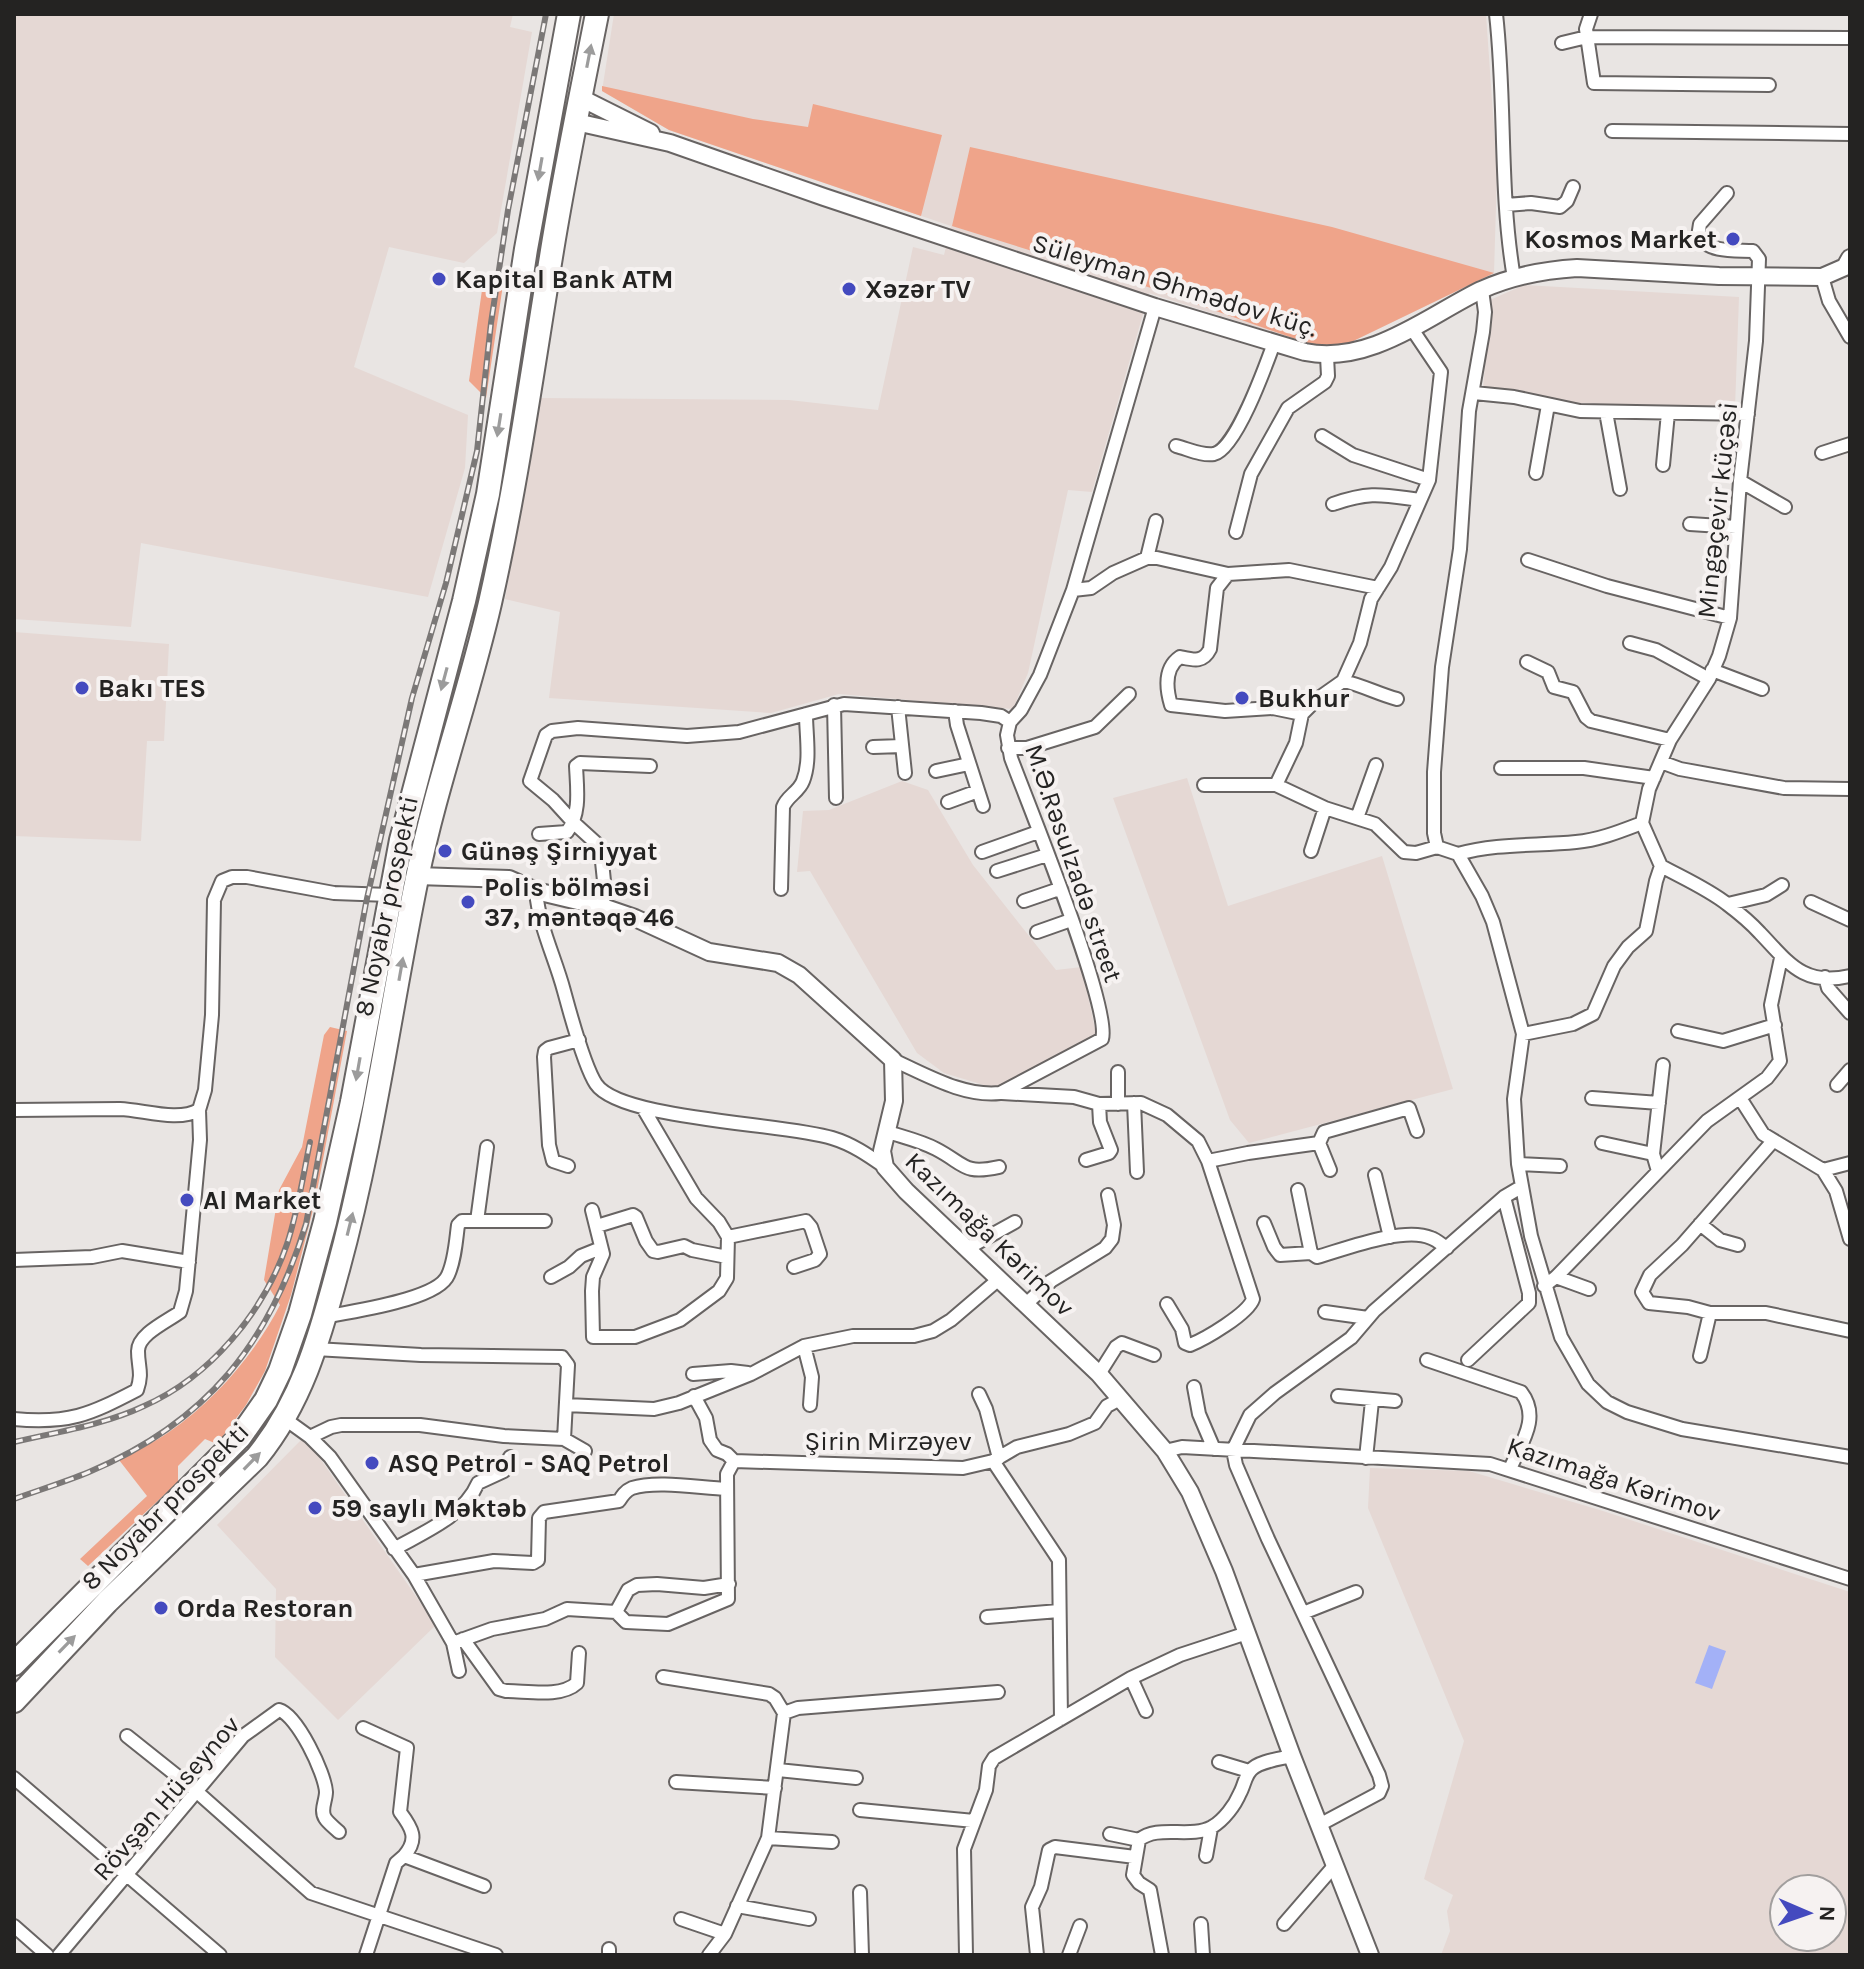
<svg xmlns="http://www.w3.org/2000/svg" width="1864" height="1969" font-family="Karla,sans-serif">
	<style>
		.built { fill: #e5d8d4; fill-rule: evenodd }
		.green { fill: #efa48a }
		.water { fill: #a3b1f7 }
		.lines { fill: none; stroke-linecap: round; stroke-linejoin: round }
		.street-casing { stroke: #686463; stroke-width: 16 }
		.secondary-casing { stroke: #686463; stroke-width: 20 }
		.highway-casing { stroke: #686463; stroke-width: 26 }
		.street { stroke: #fff; stroke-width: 12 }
		.secondary { stroke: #fff; stroke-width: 16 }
		.highway { stroke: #fff; stroke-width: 22 }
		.rail-casing { stroke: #7b7877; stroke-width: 6 }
		.rail { stroke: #f6f2f1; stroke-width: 3; stroke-dasharray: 9; stroke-linecap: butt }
		.oneway { fill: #9c9c9c }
		.poi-dot { fill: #444abf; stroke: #f6f2f1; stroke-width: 3 }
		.labels { text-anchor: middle; stroke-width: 8; stroke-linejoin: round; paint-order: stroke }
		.poi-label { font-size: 26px; font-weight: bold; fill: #242322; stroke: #f6f2f1; text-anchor: start }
		.street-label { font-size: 26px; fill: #242322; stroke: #f6f2f1 }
	</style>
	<rect width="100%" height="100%" fill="#e9e5e3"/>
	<!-- built -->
	<path class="built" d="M14 14H513L510 27 532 32 497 233 464 263 389 247 354 367 468 415 465 468 428 597 141 543 131 627 14 619Z
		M614 14H1486L1497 172 1494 273 1343 346 1321 348 1149 293 1092 492 1068 490 1028 673 1013 709 839 694 771 713 549 698 560 612 505 599 541 398 789 400 878 410 913 247 944 255 951 226 669 130 602 91Z
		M1524 285 1739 297 1735 408 1568 403 1483 389 1490 300Z
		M14 632 169 644 164 741H147L141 841 14 836Z
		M1187 778 1228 906 1382 856 1453 1089 1249 1143 1230 1120 1113 798Z
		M902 781 928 790 973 865 1056 970 1082 967 1097 1038 997 1089 944 1073 917 1053 810 871 797 872 803 811 829 810Z
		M302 1439 319 1457 436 1625 338 1720 275 1657 276 1589 217 1525Z
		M1370 1468 1469 1471 1603 1511 1850 1592V1955H1441L1450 1931 1447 1911 1453 1895 1424 1879 1464 1741 1368 1508ZM1784 1889H1832V1937H1784Z"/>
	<!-- green -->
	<path class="green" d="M602 86 753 119 808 127 813 104 942 135 921 216 669 130 602 91Z
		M970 147 1332 227 1494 273 1343 346 1321 348 1151 288 952 226Z
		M504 278 486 398 469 381 482 290Z
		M330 1027 347 1031 315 1202 291 1295 265 1371 246 1405 217 1444 205 1439 178 1466V1482L88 1566 80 1559 147 1496 119 1460C136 1451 153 1443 169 1432 214 1401 255 1354 280 1305L264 1280 279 1190 302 1147 324 1035Z"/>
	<!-- water -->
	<path class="water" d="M1709 1645 1726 1651 1712 1689 1695 1683Z"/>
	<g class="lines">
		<defs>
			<path id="street" d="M1496 14C1506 101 1499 191 1514 278
				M1591 14 1586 29 1594 83 1769 85
				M1562 43 1587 37 1850 38
				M1612 131 1850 134
				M1506 205 1531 203 1560 207 1567 201 1573 187
				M1822 277 1829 301 1850 337
				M1482 290 1485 312 1483 332 1469 411 1460 549 1442 667 1434 772V833L1437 847 1458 854 1482 896 1493 922 1523 1034 1514 1099 1518 1164 1531 1236 1561 1337 1588 1384 1607 1402 1627 1412 1682 1429 1850 1457
				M1474 393 1514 397 1580 411 1748 414
				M1606 412 1620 489
				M1322 436 1353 455 1429 480
				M1176 446C1188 449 1202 456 1214 454 1236 449 1266 365 1274 343
				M1822 453 1850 444
				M1663 465 1668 413
				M1536 473 1548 405
				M1740 481 1785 507
				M1333 504C1371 491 1382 495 1420 500
				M1690 524 1736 527
				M1236 532 1251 474 1288 408 1325 382 1328 376 1327 356
				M1147 558 1156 521
				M1528 560 1607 586 1730 618
				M1073 590 1091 588 1113 573 1147 558H1157L1228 574
				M1630 643 1656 650 1709 679
				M1527 662 1548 672 1554 687 1573 692 1586 717 1591 721 1670 740
				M1712 670 1762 689
				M1343 681C1362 685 1378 694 1397 699
				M834 705 836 798
				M898 707 905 773
				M955 711 957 725 983 806
				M1302 714 1273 708 1225 711 1171 705C1166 688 1164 668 1180 657 1194 660 1203 663 1210 649L1217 588 1228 574 1289 570 1378 588
				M873 747 902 746
				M1008 748H1027L1095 727 1129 694
				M1661 762 1680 769 1784 788 1850 789
				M1501 768H1584L1654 778
				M936 771 969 764
				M1204 785H1276L1325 808 1375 824 1404 852 1416 853 1437 847
				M1276 785 1296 743 1302 714 1316 700 1343 681 1360 643 1371 599 1391 567 1429 480 1441 372 1412 329
				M948 802 978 791
				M1357 818 1376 765
				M539 834 567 832C581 814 577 788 576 766L580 763 650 766
				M1311 851 1325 808
				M982 852 1038 832
				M1458 854C1497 843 1536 846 1576 842 1599 840 1621 831 1642 823
				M1661 866C1683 878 1708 889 1727 904 1739 913 1750 922 1760 933 1788 962 1803 987 1850 976
				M997 871 1047 855
				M781 889 783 807C787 796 799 792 803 781 811 761 806 735 806 714
				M536 891C539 927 555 957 564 991 570 1013 584 1066 596 1084 620 1120 784 1123 832 1138 852 1144 868 1155 885 1167
				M1024 901 1059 889
				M1811 902 1850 920
				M1728 904 1766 895 1782 885
				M603 907 604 881 601 852 596 843 574 823 553 800 530 781 546 735 552 731 578 728 687 736 739 732 844 704 981 713 1001 716 1010 722
				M1037 932 1071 920
				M1825 977 1828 988 1850 1013
				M1678 1031 1723 1041 1775 1025
				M1523 1034 1573 1024 1593 1014 1614 966 1628 947 1646 931 1656 881 1661 866 1642 823 1649 789 1670 740 1709 679 1719 656 1730 618 1740 481 1756 341 1759 259 1753 251C1734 250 1711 253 1698 237L1700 224 1727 193
				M893 1060C927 1075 963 1097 1000 1093L1102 1039C1112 1009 1027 801 1011 758L1007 735 1010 722 1021 710 1040 675 1073 590 1155 307
				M1118 1072V1104
				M1837 1085 1850 1070
				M1002 1093 1074 1097 1099 1104 1141 1103 1167 1115 1198 1141 1208 1161 1253 1299C1248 1314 1205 1339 1190 1345L1185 1343 1182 1329 1167 1304
				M1592 1098 1659 1103
				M1740 1098 1763 1134 1823 1170 1836 1191 1850 1239
				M1134 1103 1137 1172
				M14 1110C49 1110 85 1109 120 1109 144 1110 178 1122 199 1110L205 1090 212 1015 214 900 222 881 232 877H247L334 893 389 895
				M888 1132C903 1137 921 1141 936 1149 965 1164 963 1175 999 1167
				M1773 1141 1682 1245 1650 1275 1642 1292 1649 1303 1688 1307 1710 1313H1766L1850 1331
				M1319 1143 1330 1170
				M1602 1143 1653 1154
				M1086 1160 1109 1153 1111 1150 1100 1122 1099 1104
				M1208 1161 1248 1153 1319 1143 1324 1132 1409 1108 1417 1131
				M1518 1164 1560 1166
				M568 1166 553 1161 549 1145 544 1057 545 1051 549 1048 579 1040
				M1823 1170 1850 1163
				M1658 1171 1653 1154 1663 1065
				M1375 1175 1390 1237
				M1298 1190 1311 1253
				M592 1210 603 1254 593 1277 592 1291 593 1337H635L680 1320 719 1291 727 1278 728 1237 719 1222 696 1198 643 1108
				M477 1221 487 1147
				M1264 1223 1274 1247 1280 1255 1311 1253 1317 1257C1345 1249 1404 1226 1431 1238 1437 1240 1442 1245 1447 1248
				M1700 1224 1720 1240 1738 1245
				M597 1226 633 1215 636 1217 646 1241 653 1251 658 1252 684 1246 692 1250 727 1257
				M728 1237 806 1221 811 1227 820 1254 815 1260 794 1267
				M968 1248 1015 1222
				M14 1260 92 1257 122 1251 189 1262
				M551 1277 569 1267 581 1256 601 1248
				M1556 1277 1589 1289
				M1544 1286 1556 1277 1707 1121 1767 1078 1780 1061 1771 1005 1781 958
				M1026 1304 1051 1281 1105 1248 1112 1239 1114 1225 1108 1195
				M1325 1312 1368 1318
				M325 1317C351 1311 438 1300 448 1275 455 1260 456 1240 458 1225L462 1221H545
				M804 1346 812 1377 810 1405
				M315 1349 421 1355 562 1357 568 1365 564 1439
				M1700 1356 1710 1313
				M1427 1360 1521 1392C1541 1418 1521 1443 1510 1469
				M1468 1360 1529 1303V1293L1504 1197
				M693 1374 731 1371 748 1373
				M1099 1374 1116 1347 1122 1343 1154 1355
				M1194 1387 1199 1414 1214 1449
				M979 1394 986 1409 999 1458
				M694 1396 706 1418 710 1440 717 1450 727 1454 734 1461
				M1338 1396 1395 1401
				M566 1405 654 1409 679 1403 751 1374 804 1346 853 1336H914L933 1331 951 1320 999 1279
				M14 1419C69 1424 89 1415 137 1390 143 1373 138 1367 138 1351 138 1334 168 1321 180 1312L186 1291 200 1140 199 1110
				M285 1419 310 1437 330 1457 414 1575 453 1643 459 1671
				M310 1437 331 1427 341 1425H420L504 1436 564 1439 585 1451
				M1165 1451 1182 1447 1490 1464 1850 1579
				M1366 1458 1372 1401
				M734 1461 963 1468 993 1461 1017 1447 1069 1434 1095 1423 1107 1406 1120 1399
				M993 1461 1059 1560 1061 1719
				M394 1549C424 1532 464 1516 478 1483L504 1471 510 1457
				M414 1575 494 1561 533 1563 538 1560 539 1518 544 1512 619 1501C622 1496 625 1491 632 1488 657 1480 700 1488 727 1489
				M616 1612 628 1590 637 1585 657 1584 704 1588 729 1584
				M1303 1613 1356 1592
				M987 1617 1059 1611
				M463 1639 499 1689 506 1691C527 1691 561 1698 577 1683L579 1653
				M453 1643 492 1629 545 1619 567 1609 616 1612 626 1622 668 1624 728 1599 727 1474 734 1461
				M663 1677 769 1694 775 1698 784 1713 768 1838 725 1934 709 1955
				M1131 1678 1146 1711
				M784 1713 798 1708 998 1692
				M363 1728 407 1748 400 1812C412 1828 419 1839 404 1856
				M127 1736 196 1791 311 1893 496 1955
				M1219 1762 1249 1771
				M778 1770 856 1778
				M14 1778 220 1955
				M676 1782 775 1788
				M860 1810 974 1821
				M1319 1825 1379 1793 1382 1786 1379 1775 1268 1539 1236 1465 1233 1450 1250 1415 1275 1393 1351 1338 1374 1311 1504 1197 1521 1187
				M1110 1834 1139 1840
				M768 1838 832 1842
				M1206 1856 1211 1828
				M860 1892 862 1955
				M737 1906 809 1919
				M681 1919 725 1934
				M1201 1924 1203 1955
				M1284 1924 1335 1865
				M14 1926 47 1955
				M59 1955 243 1736 279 1710C297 1715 325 1773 326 1792 326 1801 320 1810 325 1818 328 1823 335 1828 339 1832
				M366 1955 396 1863 404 1856 484 1886
				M609 1955V1949
				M966 1955 964 1849 986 1790 989 1766 994 1758 1131 1678 1180 1655 1247 1633
				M1037 1955 1032 1907 1041 1887 1049 1850 1055 1847 1135 1857
				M1069 1955 1080 1926
				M1162 1955 1150 1890 1139 1883 1133 1875 1139 1840C1158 1824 1190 1839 1212 1827 1224 1820 1235 1805 1240 1793 1244 1786 1245 1776 1251 1770 1259 1761 1280 1759 1292 1756"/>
			<path id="secondary" d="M581 98 651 133
				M576 122 670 143 824 197 1155 307 1305 352C1370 365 1426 317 1481 290 1512 276 1544 270 1577 268L1719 276 1822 277 1845 267 1850 258
				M417 876 509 879 536 891 603 907 635 918 709 952 778 963 799 975 893 1060 894 1101 882 1151 885 1167 906 1191 1099 1374 1165 1451 1190 1492 1224 1571 1292 1756 1370 1955"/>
			<path id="highway" d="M14 1664 240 1437 266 1400 280 1371 300 1314 325 1222 352 1102 401 840 464 601 488 494 526 249 569 14
				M14 1701 107 1602 257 1457C301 1403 319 1340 337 1273 373 1143 390 1010 417 878 436 785 469 695 490 603 516 488 532 373 551 257 564 175 581 95 597 14"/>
		</defs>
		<!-- street casing -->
		<use href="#street" class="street-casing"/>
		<!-- secondary casing -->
		<use href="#secondary" class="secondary-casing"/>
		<!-- highway casing -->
		<use href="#highway" class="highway-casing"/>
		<!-- street -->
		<use href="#street" class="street"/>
		<!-- secondary -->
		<use href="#secondary" class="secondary"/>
		<!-- highway -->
		<use href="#highway" class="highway"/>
		<defs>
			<path id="rail" d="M14 1442C57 1432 104 1425 144 1406 210 1377 264 1312 287 1244 298 1211 303 1176 310 1142
				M14 1499C39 1490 65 1482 89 1472 207 1422 269 1344 306 1224L366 903 412 698 446 583 477 451 491 323 508 210 546 14"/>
		</defs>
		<!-- rail casing -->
		<use href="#rail" class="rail-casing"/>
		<!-- rail -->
		<use href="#rail" class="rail"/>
	</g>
	<!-- one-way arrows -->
	<defs><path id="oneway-solid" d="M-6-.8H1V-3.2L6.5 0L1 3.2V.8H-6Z" transform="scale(2)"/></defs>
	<g class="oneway">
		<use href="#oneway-solid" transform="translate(589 56) rotate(-79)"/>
		<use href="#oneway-solid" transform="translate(540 169) rotate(100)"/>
		<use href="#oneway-solid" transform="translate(499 425) rotate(99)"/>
		<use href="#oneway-solid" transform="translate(444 679) rotate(105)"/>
		<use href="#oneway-solid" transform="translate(401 969) rotate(-80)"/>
		<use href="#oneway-solid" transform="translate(358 1069) rotate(100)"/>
		<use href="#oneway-solid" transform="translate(350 1224) rotate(-76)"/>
		<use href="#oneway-solid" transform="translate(252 1461) rotate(-46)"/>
		<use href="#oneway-solid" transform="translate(67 1644) rotate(-46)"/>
	</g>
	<!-- markers -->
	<g class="poi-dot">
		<circle cx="1733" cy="239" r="8"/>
		<circle cx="439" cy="279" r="8"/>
		<circle cx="849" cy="289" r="8"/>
		<circle cx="82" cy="688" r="8"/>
		<circle cx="1242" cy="698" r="8"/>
		<circle cx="445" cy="851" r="8"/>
		<circle cx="468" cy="902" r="8"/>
		<circle cx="187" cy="1200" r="8"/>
		<circle cx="372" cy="1463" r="8"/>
		<circle cx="315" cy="1508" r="8"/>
		<circle cx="161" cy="1608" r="8"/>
	</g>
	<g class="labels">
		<!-- poi labels -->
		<g class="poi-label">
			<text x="1717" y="248" text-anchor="end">Kosmos Market</text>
			<text x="455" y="288">Kapital Bank ATM</text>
			<text x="865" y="298">Xəzər TV</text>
			<text x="98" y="697">Bakı TES</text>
			<text x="1258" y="707">Bukhur</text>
			<text x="461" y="860">Günəş Şirniyyat</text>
			<text x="484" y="896">Polis bölməsi<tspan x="484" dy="30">37, məntəqə 46</tspan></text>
			<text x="203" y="1209">Al Market</text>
			<text x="388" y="1472">ASQ Petrol - SAQ Petrol</text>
			<text x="331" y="1517">59 saylı Məktəb</text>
			<text x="177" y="1617">Orda Restoran</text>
		</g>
		<!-- street labels -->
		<g class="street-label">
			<text transform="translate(1175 285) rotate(17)" y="9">Süleyman Əhmədov küç.</text>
			<text transform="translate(1717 510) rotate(-84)" y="9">Mingəçevir küçəsi</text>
			<text transform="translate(1074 863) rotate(71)" y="9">M.Ə.Rəsulzadə street</text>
			<text transform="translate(386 906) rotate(-78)" y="9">8 Noyabr prospekti</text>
			<text transform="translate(990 1234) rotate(44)" y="9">Kazımağa Kərimov</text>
			<text x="888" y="1450">Şirin Mirzəyev</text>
			<text transform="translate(1614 1479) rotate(18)" y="9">Kazımağa Kərimov</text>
			<text transform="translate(165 1506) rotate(-45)" y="9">8 Noyabr prospekti</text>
			<text transform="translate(166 1798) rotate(-49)" y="9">Rövşən Hüseynov</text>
		</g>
	</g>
	<!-- border -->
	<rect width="1864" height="1969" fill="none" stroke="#242322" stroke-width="32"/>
	<!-- north arrow -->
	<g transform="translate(1808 1913) rotate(92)"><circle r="38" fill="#f6f2f1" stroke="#a29f9e" stroke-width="2"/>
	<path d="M0-6L14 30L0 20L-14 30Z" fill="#444abf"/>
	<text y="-12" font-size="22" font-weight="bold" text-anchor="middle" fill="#242322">N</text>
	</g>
</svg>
